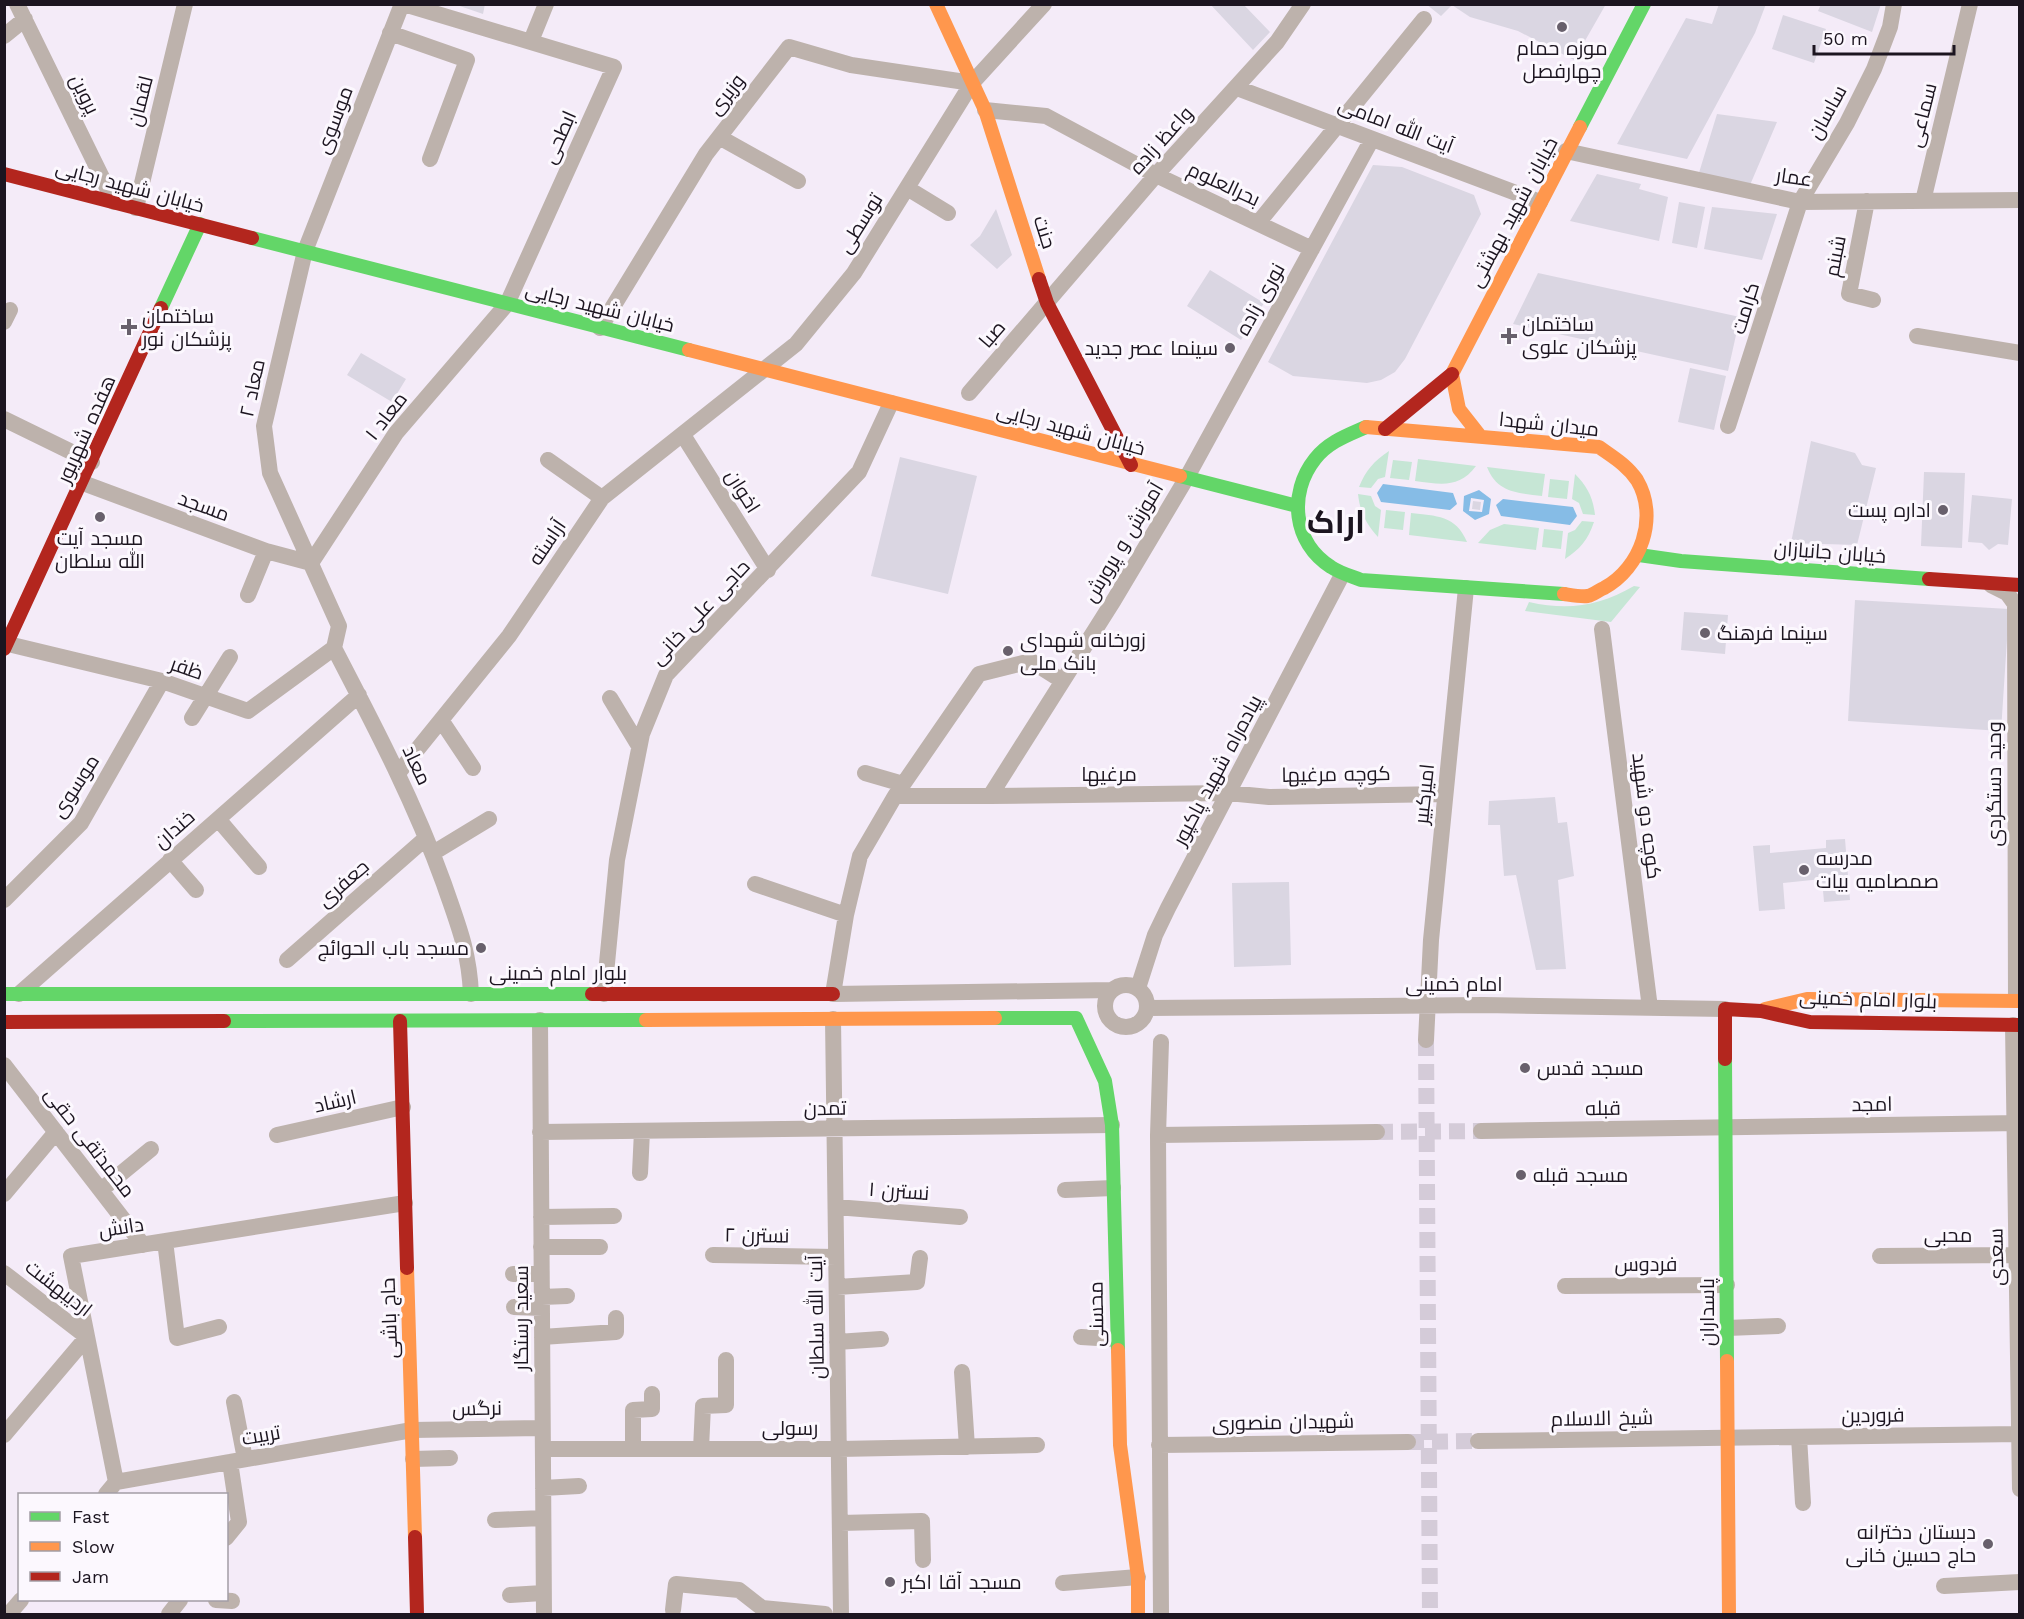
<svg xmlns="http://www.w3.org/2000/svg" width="2024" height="1619" font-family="'Work Sans',Cairo,sans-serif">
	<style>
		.green { fill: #c6e6d5 }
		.water { fill: #86bce6; fill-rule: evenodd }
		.building { fill: #dad6e2 }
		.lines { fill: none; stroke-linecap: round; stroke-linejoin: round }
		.street-tunnel { stroke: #d4cbd8; stroke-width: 16; stroke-dasharray: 16 8; stroke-linecap: butt }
		.street { stroke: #bdb2ac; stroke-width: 16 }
		.fast { stroke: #63d668; stroke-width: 14 }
		.slow { stroke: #ff974d; stroke-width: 14 }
		.jam { stroke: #b3261e; stroke-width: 14 }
		.poi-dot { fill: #68606c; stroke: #fcf8fe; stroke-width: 2 }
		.labels { text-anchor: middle; stroke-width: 6; stroke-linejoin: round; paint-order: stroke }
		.poi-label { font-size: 20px; fill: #1c1520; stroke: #fcf8fe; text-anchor: start }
		.street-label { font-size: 20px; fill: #1c1520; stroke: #fcf8fe }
		.town-label { font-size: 32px; font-weight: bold; fill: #1c1520; stroke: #fcf8fe }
	</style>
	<rect width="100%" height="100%" fill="#f4ebf8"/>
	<!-- green -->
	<path class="green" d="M1389 451 1385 477 1378 479 1371 488 1359 487C1366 470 1374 461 1389 451Z
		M1418 459 1476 466C1459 489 1440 484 1415 481Z
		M1393 460 1412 462 1409 480 1390 478Z
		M1487 467 1545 474 1542 496C1518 493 1497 493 1487 467Z
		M1575 474C1587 486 1593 497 1595 515L1583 514 1579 503 1572 499Z
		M1550 479 1569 481 1567 499 1548 497Z
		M1358 494 1371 496 1375 506 1381 510 1378 537C1366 524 1360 512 1358 494Z
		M1386 510 1405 512 1403 530 1384 528Z
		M1411 513C1436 516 1456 515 1467 542L1409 535Z
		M1582 521 1594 522C1588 540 1580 549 1565 559L1568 533 1575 530Z
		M1504 524 1539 528 1536 550 1478 543 1490 530Z
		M1544 529 1563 531 1561 549 1542 547Z
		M1634 586 1640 587 1611 622 1525 611 1529 602C1569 611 1599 606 1634 586Z"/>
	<!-- water -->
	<path class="water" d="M1383 484 1453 493 1457 504 1450 510 1381 502 1377 493Z
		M1479 490 1491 499 1489 514 1475 520 1463 511 1464 496ZM1471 498 1484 500 1482 512 1469 511Z
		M1503 499 1573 507 1577 516 1570 525 1501 516 1496 505Z"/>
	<!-- building -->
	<path class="building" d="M454 4H485L483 14Z
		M1210 4H1243L1270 32 1253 50Z
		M1426 4H1606L1574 60 1518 31 1470 17 1452 5 1441 16Z
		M1719 4H1766L1755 33 1687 159 1617 144 1686 18 1712 24Z
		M1821 4H1881L1872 32 1818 11Z
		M1783 15 1826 29 1814 63 1772 49Z
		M1717 114 1777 122 1750 185 1698 176Z
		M1373 165 1402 167 1474 195 1481 214 1405 359 1395 372 1381 380 1367 383 1293 376 1268 362Z
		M1597 174 1641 184 1639 189 1668 197 1659 241 1570 221Z
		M1679 202 1705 207 1697 248 1672 243Z
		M1712 207 1777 214 1762 260 1704 249Z
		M996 209 1012 255 997 269 970 245 980 236Z
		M1210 270 1264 303 1241 340 1187 306Z
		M1538 273 1740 317 1728 371 1513 324Z
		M361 353 406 379 392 402 347 375Z
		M1690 368 1726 376 1714 430 1678 422Z
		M1811 441 1855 453 1862 465 1876 468 1857 545 1791 543Z
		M900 457 977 476 948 594 871 576Z
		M1924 472 1965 473 1962 548 1921 546Z
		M1972 495 2012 499 2008 545 1998 544 1989 550 1982 543 1968 542Z
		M1473 501 1481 502 1480 510 1472 509Z
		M1855 600 2009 609 2001 731 1848 721Z
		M1684 612 1728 615 1725 654 1681 650Z
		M1555 797 1558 823 1567 822 1574 876 1558 880 1566 969 1536 970 1516 875 1504 876 1500 825H1488L1489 801Z
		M1845 839 1850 900 1824 902 1822 879 1783 883 1785 909 1759 911 1753 846 1770 845V853L1826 848V840Z
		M1289 882 1291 965 1234 967 1232 883Z"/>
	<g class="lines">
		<!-- street-tunnel -->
		<path class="street-tunnel" d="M1426 1040 1430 1614
			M1377 1132 1481 1131
			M1408 1442 1478 1441"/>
		<!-- street -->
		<path class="street" d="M17 4 114 202
			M402 4 305 251 264 426 270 473 339 626 334 648C374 725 414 801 444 884 458 925 469 950 471 994
			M390 33 467 60 430 159
			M4 36 25 19
			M531 41 546 4
			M1237 88 1540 202
			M985 110 1046 116 1156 175 1312 249
			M719 137 798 181
			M1566 151 1800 202 2020 200
			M907 188 948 213
			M1867 201 1849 294 1873 300
			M1923 201 1970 4
			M136 208 185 4
			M1258 223 1424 19
			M4 322 10 310
			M600 328 706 154 789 47 851 65 972 83
			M1917 336 2020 353
			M969 393 1156 175 1277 42 1303 4
			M4 419 92 462
			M1728 426 1800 202 1847 123 1874 69 1890 27 1894 4
			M683 435 768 570
			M548 460 602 498
			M83 483 266 551 311 563
			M311 563 396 433 507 304 614 67 404 4
			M1991 585 2007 593 2015 604 2016 1000
			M248 595 266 551
			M1602 629 1650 1008
			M4 643 162 681 248 711 334 648
			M610 698 639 746
			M192 718 230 657
			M441 720 473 768
			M399 772 509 636 602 498 796 344 854 273 972 83 1044 4
			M865 773 903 784
			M895 796 979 674 1031 661 1061 680
			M990 796 1228 793 1269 797 1445 794
			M218 819 259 867
			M433 853 489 819
			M170 860 196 890
			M755 884 846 915
			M4 900 81 823 162 681
			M287 960 426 838
			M1105 1006a21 21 0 1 1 42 0a21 21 0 1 1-42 0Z
			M1138 988 1155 935 1168 908 1342 575
			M1112 990 833 994 846 915 860 856 895 796H990L1114 600 1186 479 1372 139
			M19 994 359 695
			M604 994 617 860 642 734 666 675 859 472 891 403
			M1148 1008 1483 1005 1725 1009
			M833 1019 841 1614
			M540 1020 544 1614
			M2013 1025 2020 1489
			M1426 1040 1431 940 1466 588
			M4 1065 143 1245
			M1481 1131 2020 1123
			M540 1132 1112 1125
			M277 1135 403 1107
			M1158 1135 1377 1132
			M640 1173 642 1131
			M101 1190 151 1149
			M1065 1190 1113 1188
			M4 1194 56 1132
			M836 1207 960 1217
			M541 1217 614 1216
			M165 1241 177 1338 219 1327
			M541 1247H600
			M713 1255 836 1257
			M1880 1256 2017 1255
			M4 1273 87 1337 4 1435
			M513 1274H541
			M1565 1286 1727 1285
			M837 1287 917 1282 920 1258
			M542 1297 567 1296
			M514 1307 542 1308
			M1727 1328 1778 1326
			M542 1337 616 1332V1318
			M1081 1337 1115 1339
			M837 1342 881 1339
			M962 1372 967 1447
			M234 1402 245 1459
			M1799 1437 1803 1503
			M1478 1441 2020 1434
			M1159 1445 1408 1442
			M543 1449H839L1037 1445
			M633 1449V1410L652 1409V1394
			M701 1449 703 1406 726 1405V1360
			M413 1459 450 1458
			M116 1482 71 1256 405 1203
			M116 1482 412 1430 542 1428
			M543 1488 579 1486
			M106 1494 116 1482
			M495 1520 543 1518
			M840 1523 922 1521 923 1560
			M226 1538 239 1522 230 1462
			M1063 1583 1138 1577
			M1944 1586 2020 1582
			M510 1595 543 1593
			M216 1600 232 1601
			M673 1610 676 1584 739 1590 762 1608 825 1614
			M9 1614 21 1600
			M169 1614 180 1600
			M1161 1614 1158 1135 1161 1042"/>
		<!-- fast -->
		<path class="fast" d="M1580 127 1644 4
			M252 238 689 350
			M161 308 200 224
			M1366 427C1348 435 1328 442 1315 459 1288 493 1293 543 1331 567 1340 573 1351 576 1361 580L1564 594
			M1180 476 1297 506
			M1639 555 1681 561 1929 579
			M4 994H592
			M995 1018H1076L1105 1081 1112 1125 1118 1350
			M224 1021 646 1020
			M1725 1059 1727 1361"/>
		<!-- slow -->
		<path class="slow" d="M936 4 985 110 1039 279
			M689 350 1180 476
			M1366 427 1599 447C1613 457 1627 465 1637 480 1659 517 1641 568 1604 588 1599 590 1593 595 1588 596 1581 597 1571 595 1564 594
			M1481 437 1459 409 1452 374 1580 127
			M1765 1009 1807 999 2020 1001
			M646 1020 995 1018
			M407 1268 415 1537
			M1118 1350 1120 1445 1138 1577V1614
			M1727 1361 1729 1614"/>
		<!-- jam -->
		<path class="jam" d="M4 174 252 238
			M1039 279 1047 303 1131 465
			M1385 429 1452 374
			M1929 579 2020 585
			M4 649 161 308
			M592 994H833
			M400 1021 407 1268
			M4 1022 224 1021
			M1725 1059V1009L1761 1011 1810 1022 2020 1025
			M415 1537 417 1614"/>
	</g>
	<!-- markers -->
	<g class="poi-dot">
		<circle cx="1562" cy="27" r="6"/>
		<path d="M126 318h6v6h6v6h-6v6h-6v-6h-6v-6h6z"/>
		<path d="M1506 327h6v6h6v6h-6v6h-6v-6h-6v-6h6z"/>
		<circle cx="1230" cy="348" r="6"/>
		<circle cx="1943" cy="510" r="6"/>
		<circle cx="100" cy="517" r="6"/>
		<circle cx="1705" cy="633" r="6"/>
		<circle cx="1008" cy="651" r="6"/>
		<circle cx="1804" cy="870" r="6"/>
		<circle cx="481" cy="948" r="6"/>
		<circle cx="1525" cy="1068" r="6"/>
		<circle cx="1521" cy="1175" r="6"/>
		<circle cx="1988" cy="1544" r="6"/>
		<circle cx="890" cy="1582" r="6"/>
	</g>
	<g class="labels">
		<!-- poi labels -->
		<g class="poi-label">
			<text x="1562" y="55" text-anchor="middle">موزه حمام<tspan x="1562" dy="23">چهارفصل</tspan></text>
			<text x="142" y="323">ساختمان<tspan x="142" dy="23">پزشکان نور</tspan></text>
			<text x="1522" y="331">ساختمان<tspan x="1522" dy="23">پزشکان علوی</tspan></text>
			<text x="1218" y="355" text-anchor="end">سینما عصر جدید</text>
			<text x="1931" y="517" text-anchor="end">اداره پست</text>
			<text x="100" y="545" text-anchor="middle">مسجد آیت<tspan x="100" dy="23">الله سلطان</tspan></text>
			<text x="1717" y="640">سینما فرهنگ</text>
			<text x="1020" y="647">زورخانه شهدای<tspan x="1020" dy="23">بانک ملی</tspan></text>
			<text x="1816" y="865">مدرسه<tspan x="1816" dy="23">صمصامیه بیات</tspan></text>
			<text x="469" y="955" text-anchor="end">مسجد باب الحوائج</text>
			<text x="1537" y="1075">مسجد قدس</text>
			<text x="1533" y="1182">مسجد قبله</text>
			<text x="1976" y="1539" text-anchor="end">دبستان دخترانه<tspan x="1976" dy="23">حاج حسین خانی</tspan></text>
			<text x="902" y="1589">مسجد آقا اکبر</text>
		</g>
		<!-- street labels -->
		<g class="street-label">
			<text transform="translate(85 94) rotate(64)" y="7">پروین</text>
			<text transform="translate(726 94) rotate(-52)" y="7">وزیری</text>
			<text transform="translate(140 101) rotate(-76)" y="7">لقمان</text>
			<text transform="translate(1827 112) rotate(-61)" y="7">ساسان</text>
			<text transform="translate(1922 115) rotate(-76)" y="7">سماعی</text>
			<text transform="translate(334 120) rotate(-69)" y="7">موسوی</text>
			<text transform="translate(1396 125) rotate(21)" y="7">آیت الله امامی</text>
			<text transform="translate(559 137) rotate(-66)" y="7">ابطحی</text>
			<text transform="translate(1161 140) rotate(-48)" y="7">واعظ زاده</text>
			<text transform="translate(1794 177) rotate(8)" y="7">عمار</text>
			<text transform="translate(1224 184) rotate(25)" y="7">بحرالعلوم</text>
			<text transform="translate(130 186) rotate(15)" y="7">خیابان شهید رجایی</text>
			<text transform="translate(1513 212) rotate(-62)" y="7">خیابان شهید بهشتی</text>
			<text transform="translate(860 223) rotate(-58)" y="7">توسطی</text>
			<text transform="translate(1045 232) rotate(72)" y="7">جنت</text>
			<text transform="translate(1835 256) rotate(-79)" y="7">شبنم</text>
			<text transform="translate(1260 299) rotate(-61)" y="7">نوری زاده</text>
			<text transform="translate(600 307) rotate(14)" y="7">خیابان شهید رجایی</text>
			<text transform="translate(1745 308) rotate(-73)" y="7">کرامت</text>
			<text transform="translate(992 334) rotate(-49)" y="7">صبا</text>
			<text transform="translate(252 388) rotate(-78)" y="7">معاد ۲</text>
			<text transform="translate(386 416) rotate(-52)" y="7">معاد ۱</text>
			<text transform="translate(1549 424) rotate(6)" y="7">میدان شهدا</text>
			<text transform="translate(86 429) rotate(-66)" y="7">هفده شهریور</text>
			<text transform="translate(1071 429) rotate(15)" y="7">خیابان شهید رجایی</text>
			<text transform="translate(743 491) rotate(58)" y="7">اخوان</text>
			<text transform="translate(204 506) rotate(20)" y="7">مسجد</text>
			<text transform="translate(547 542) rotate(-56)" y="7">آراسته</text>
			<text transform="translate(1123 542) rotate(-59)" y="7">آموزش و پرورش</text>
			<text transform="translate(1830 552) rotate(4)" y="7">خیابان جانبازان</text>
			<text transform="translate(700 612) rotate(-47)" y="7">حاجی علی خانی</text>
			<text transform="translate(187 668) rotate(19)" y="7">ظفر</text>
			<text transform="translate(417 765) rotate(65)" y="7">معاد</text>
			<text transform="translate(1217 770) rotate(-62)" y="7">پیاده‌راه شهید پاکپور</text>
			<text x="1109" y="781">مرغیها</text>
			<text transform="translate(1336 774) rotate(-1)" y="7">کوچه مرغیها</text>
			<text transform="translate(1994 784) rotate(-90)" y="7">وحید دستگردی</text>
			<text transform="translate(75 786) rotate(-57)" y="7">موسوی</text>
			<text transform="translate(1424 794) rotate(-84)" y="7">امیرکبیر</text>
			<text transform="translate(1647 816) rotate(83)" y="7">کوچه دو شهید</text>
			<text transform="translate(174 829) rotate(-41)" y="7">خندان</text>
			<text transform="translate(343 883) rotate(-41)" y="7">جعفری</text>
			<text x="558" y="980">بلوار امام خمینی</text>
			<text x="1454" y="991">امام خمینی</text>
			<text transform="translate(1868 999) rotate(2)" y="7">بلوار امام خمینی</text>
			<text transform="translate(335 1101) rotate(-13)" y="7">ارشاد</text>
			<text transform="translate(1872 1104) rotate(-1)" y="7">امجد</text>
			<text transform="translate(825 1108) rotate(-1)" y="7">تمدن</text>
			<text transform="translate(1603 1108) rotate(-1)" y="7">قبله</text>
			<text transform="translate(90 1142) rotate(52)" y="7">محمدتقی حقی</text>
			<text transform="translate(899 1191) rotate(4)" y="7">نسترن ۱</text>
			<text transform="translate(121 1227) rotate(-9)" y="7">دانش</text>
			<text transform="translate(757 1235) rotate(1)" y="7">نسترن ۲</text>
			<text x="1948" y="1242">محبی</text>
			<text transform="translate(1996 1257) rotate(-91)" y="7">سعدی</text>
			<text x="1646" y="1271">فردوس</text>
			<text transform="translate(59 1288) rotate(38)" y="7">اردیبهشت</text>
			<text transform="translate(1707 1312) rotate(-90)" y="7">پاسداران</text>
			<text transform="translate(1096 1314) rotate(-91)" y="7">محسنی</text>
			<text transform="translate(816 1317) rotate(-91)" y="7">آیت الله سلطان</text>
			<text transform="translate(389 1318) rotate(-92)" y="7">حاج باشی</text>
			<text transform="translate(521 1318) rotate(-90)" y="7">سعید رستگار</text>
			<text transform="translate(477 1408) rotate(-1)" y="7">نرگس</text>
			<text transform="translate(1873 1415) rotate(-1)" y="7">فروردین</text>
			<text transform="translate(1602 1418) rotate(-1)" y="7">شیخ الاسلام</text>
			<text transform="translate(1283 1422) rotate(-1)" y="7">شهیدان منصوری</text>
			<text x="790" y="1435">رسولی</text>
			<text transform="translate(261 1435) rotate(-10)" y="7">تربیت</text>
		</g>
		<!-- town labels -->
		<g class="town-label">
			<text x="1336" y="533">اراک</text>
		</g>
	</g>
	<!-- border -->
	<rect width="2024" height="1619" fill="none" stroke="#1c1520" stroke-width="12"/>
	<!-- legend -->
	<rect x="18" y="1493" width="210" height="108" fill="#fcf8fe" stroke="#a29da5" stroke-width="1.5"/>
	<rect x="30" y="1512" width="30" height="9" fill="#63d668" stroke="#a29da5" stroke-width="1.5"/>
	<text x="72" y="1523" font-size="18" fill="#1c1520">Fast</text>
	<rect x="30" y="1542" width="30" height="9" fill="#ff974d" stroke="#a29da5" stroke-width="1.5"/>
	<text x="72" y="1553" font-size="18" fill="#1c1520">Slow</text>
	<rect x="30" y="1572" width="30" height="9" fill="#b3261e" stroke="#a29da5" stroke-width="1.5"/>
	<text x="72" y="1583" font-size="18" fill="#1c1520">Jam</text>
	<!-- scale -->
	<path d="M1814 45v9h140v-9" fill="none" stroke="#1c1520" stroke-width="3"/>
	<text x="1823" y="45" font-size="18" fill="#1c1520" stroke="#fcf8fe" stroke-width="4.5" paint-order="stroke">50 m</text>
</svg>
